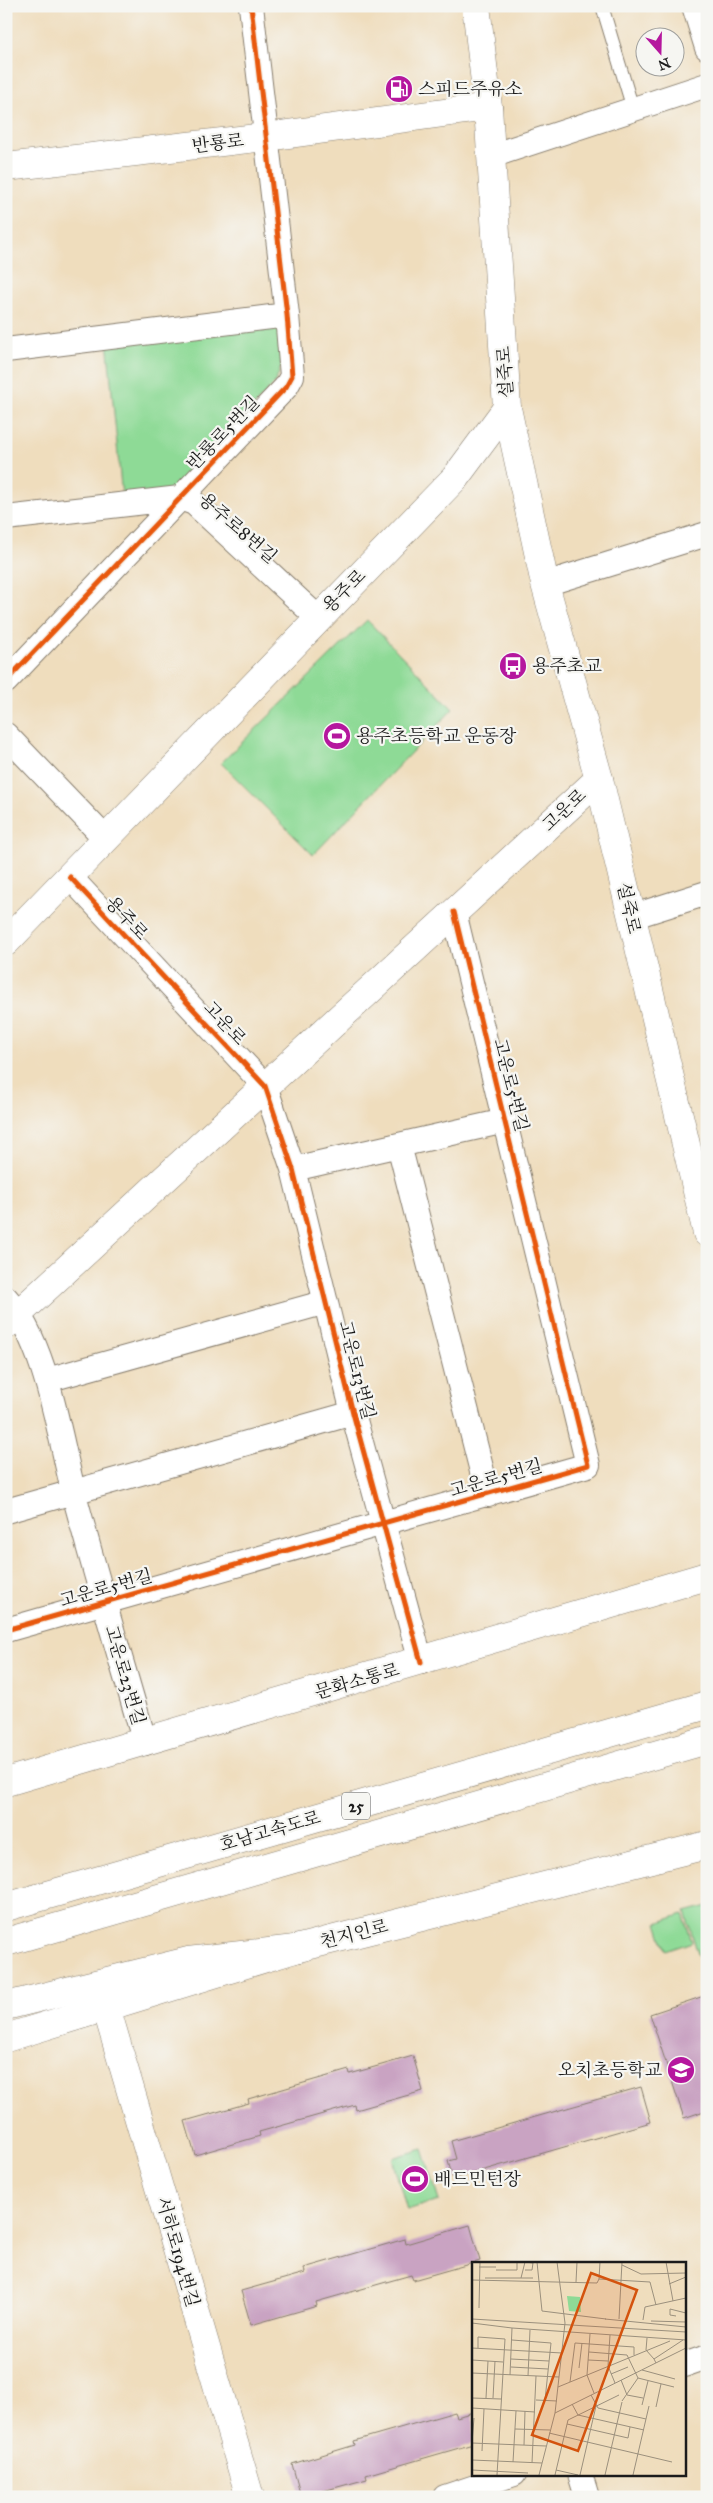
<svg xmlns="http://www.w3.org/2000/svg" width="713" height="2503" font-family="'IM FELL Great Primer','Noto Serif KR',serif">
	<style>
		.green { fill: #8eda96; stroke: #557b59 }
		.building { fill: #c9a3c2 }
		.lines { fill: none; stroke-linecap: round; stroke-linejoin: round }
		.service-casing { stroke: #867c6c; stroke-width: 14 }
		.minor-casing { stroke: #867c6c; stroke-width: 26 }
		.tertiary-casing { stroke: #867c6c; stroke-width: 29 }
		.secondary-casing { stroke: #867c6c; stroke-width: 29 }
		.motorway-casing { stroke: #867c6c; stroke-width: 29 }
		.service { stroke: #fff; stroke-width: 12 }
		.minor { stroke: #fff; stroke-width: 24 }
		.tertiary { stroke: #fff; stroke-width: 28 }
		.secondary { stroke: #fff; stroke-width: 28 }
		.motorway { stroke: #fff; stroke-width: 28 }
		.cycleway-casing { stroke: #f6f6f2; stroke-width: 8 }
		.cycleway { stroke: #e8590c; stroke-width: 5 }
		.labels { text-anchor: middle; stroke-width: 4.5; stroke-linejoin: round; paint-order: stroke }
		.shield { fill: #f6f6f2; stroke: #5d5d5c; stroke-width: 1 }
		.shield-label { font-size: 16px; font-weight: bold; fill: #1c1c1c }
		.poi-label { font-size: 18px; fill: #1c1c1c; stroke: #f6f6f2; text-anchor: start }
		.street-label { font-size: 18px; fill: #1c1c1c; stroke: #f6f6f2 }
		.inset-road { fill: none; stroke: #9b907d; stroke-width: 1 }
		.view { fill: #d4530e; fill-opacity: 0.15; stroke: #d4530e; stroke-width: 2.5 }
		.inset-edge { fill: none; stroke: #1c1c1c; stroke-width: 2.5 }
	</style>
	<rect width="100%" height="100%" fill="#f6f6f2"/>
	<filter id="ink" filterUnits="userSpaceOnUse"><feTurbulence type="fractalNoise" baseFrequency=".02" numOctaves="2"/><feDisplacementMap in="SourceGraphic" scale="10" xChannelSelector="R" yChannelSelector="G"/><feConvolveMatrix kernelMatrix="1 2 1 2 8 2 1 2 1" color-interpolation-filters="sRGB"/></filter>
	<filter id="wash" filterUnits="userSpaceOnUse"><feTurbulence type="fractalNoise" baseFrequency=".0096" numOctaves="4" result="noise"/><feDisplacementMap in="SourceGraphic" scale="20" xChannelSelector="R" yChannelSelector="G"/><feGaussianBlur stdDeviation="1.12" result="paint"/><feColorMatrix in="noise" values="0 0 0 0 0 0 0 0 0 0 0 0 0 0 0 0 0 1.4 0 .05"/><feComposite in="paint" operator="in"/></filter>
	<g filter="url(#wash)">
		<rect width="100%" height="100%" fill="#efddbd"/>
		<!-- green -->
		<path class="green" d="M280 323C282 345 286 365 273 385L175 492 122 497 107 340Z
			M367 620 453 709 313 855 221 763Z
			M707 1906V1983L685 1912Z
			M683 1914 692 1942 666 1951 657 1923Z
			M423 2149 439 2200 407 2210 392 2158Z"/>
		<g id="blocks">
			<!-- building -->
			<path class="building" d="M707 1995V2110L684 2118 650 2014Z
				M413 2056 423 2091 356 2110 355 2105 259 2132 260 2136 195 2155 185 2121 249 2103 248 2099 349 2070 350 2074Z
				M641 2087 651 2122 453 2179 448 2161 456 2159 451 2141Z
				M470 2225 480 2261 413 2280 411 2275 316 2302 317 2306 251 2325 241 2291 305 2273 304 2268 405 2239 406 2244Z
				M455 2412 457 2417 473 2412V2444L366 2475 367 2479 301 2497 292 2464 355 2445 354 2441Z"/>
		</g>
	</g>
	<g filter="url(#ink)">
		<use href="#blocks" fill-opacity="0" stroke="#867c6c" stroke-width="1"/>
		<g class="lines">
			<defs>
				<path id="service" d="M602 6 633 109"/>
				<path id="minor" d="M694 6 707 48
					M491 156 707 85
					M6 350 287 315
					M6 518 180 498 194 503 318 618
					M545 584 707 534
					M6 681 286 387 292 376 287 315 251 6
					M6 735 105 838
					M70 877 265 1086 293 1169 353 1413 421 1662
					M631 917 707 893
					M399 1145 488 1495
					M293 1169 505 1121
					M6 1298C47 1343 59 1436 74 1494 96 1577 121 1660 145 1743
					M47 1380 326 1302
					M6 1511 353 1413
					M6 1630 588 1465 454 912
					M684 2365 707 2357
					M580 2474 587 2497
					M445 2497 514 2474"/>
				<path id="tertiary" d="M6 167 266 137 488 107
					M6 942 455 478 507 408
					M6 1325 599 779
					M6 1782 707 1576
					M106 2007 250 2497
					M6 2038 295 1949 707 1845"/>
				<path id="secondary" d="M476 6 488 107 507 408 545 584 599 779 707 1233"/>
				<path id="motorway" d="M6 1907 707 1705
					M6 1942 707 1740
					M6 2006 188 1961 295 1949"/>
			</defs>
			<!-- service casing -->
			<use href="#service" class="service-casing"/>
			<!-- minor casing -->
			<use href="#minor" class="minor-casing"/>
			<!-- tertiary casing -->
			<use href="#tertiary" class="tertiary-casing"/>
			<!-- secondary casing -->
			<use href="#secondary" class="secondary-casing"/>
			<!-- motorway casing -->
			<use href="#motorway" class="motorway-casing"/>
			<!-- service -->
			<use href="#service" class="service"/>
			<!-- minor -->
			<use href="#minor" class="minor"/>
			<!-- tertiary -->
			<use href="#tertiary" class="tertiary"/>
			<!-- secondary -->
			<use href="#secondary" class="secondary"/>
			<!-- motorway -->
			<use href="#motorway" class="motorway"/>
			<defs>
				<path id="cycleway" d="M6 681 286 387 292 376 287 315 251 6
					M70 877 265 1086 293 1169 353 1413 421 1662
					M6 1630 588 1465 454 912"/>
			</defs>
			<!-- cycleway casing -->
			<use href="#cycleway" class="cycleway-casing"/>
			<!-- cycleway -->
			<use href="#cycleway" class="cycleway"/>
		</g>
	</g>
	<!-- icons -->
	<defs>
		<symbol id="fuel-disc" viewBox="-11 -11 22 22"><circle r="9.5" fill="#b5179e" stroke="#f6f6f2"/><path d="M-5.5-6h7V0h2V4h1.3V-2.5L3-4.5l.8-.8L6-3V5H2.5V1h-1V6h-7ZM-4.2-4.7v3.2H.2V-4.7Z" fill="#fff"/></symbol>
		<symbol id="bus-disc" viewBox="-11 -11 22 22"><circle r="9.5" fill="#b5179e" stroke="#f6f6f2"/><path d="M-5-6H5V4H4V6H2V4H-2V6H-4V4H-5ZM-3.5-4V0h7V-4ZM-3.5 1.2v1.5H-2V1.2ZM2 1.2v1.5H3.5V1.2Z" fill="#fff"/></symbol>
		<symbol id="stadium-disc" viewBox="-11 -11 22 22"><circle r="9.5" fill="#b5179e" stroke="#f6f6f2"/><path d="M0-5a6.5 5 0 1 0 0 10a6.5 5 0 1 0 0-10ZM-3.5-1.8h7v3.6h-7Z" fill="#fff"/></symbol>
		<symbol id="school-disc" viewBox="-11 -11 22 22"><circle r="9.5" fill="#b5179e" stroke="#f6f6f2"/><path d="M0-5L7-2L0 1L-7-2ZM-4 1L0 2.5L4 1V4Q0 6-4 4Z" fill="#fff"/></symbol>
	</defs>
	<g fill-rule="evenodd">
		<use href="#fuel-disc" x="383" y="73" width="32" height="32"/>
		<use href="#bus-disc" x="497" y="650" width="32" height="32"/>
		<use href="#stadium-disc" x="321" y="720" width="32" height="32"/>
		<use href="#school-disc" x="665" y="2054" width="32" height="32"/>
		<use href="#stadium-disc" x="399" y="2163" width="32" height="32"/>
	</g>
	<g class="labels">
		<!-- shield labels -->
		<rect class="shield" x="342" y="1792.5" width="28" height="27" rx="4"/>
		<g class="shield-label">
			<text x="356" y="1812">25</text>
		</g>
		<!-- poi labels -->
		<g class="poi-label">
			<text x="418" y="95">스피드주유소</text>
			<text x="532" y="672">용주초교</text>
			<text x="356" y="742">용주초등학교 운동장</text>
			<text x="662" y="2076" text-anchor="end">오치초등학교</text>
			<text x="434" y="2185">배드민턴장</text>
		</g>
		<!-- street labels -->
		<g class="street-label">
			<text transform="translate(218 143) rotate(-7)" y="6">반룡로</text>
			<text transform="translate(505 372) rotate(-94)" y="6">설죽로</text>
			<text transform="translate(223 433) rotate(-46)" y="6">반룡로5번길</text>
			<text transform="translate(238 528) rotate(41)" y="6">용주로8번길</text>
			<text transform="translate(344 591) rotate(-45)" y="6">용주로</text>
			<text transform="translate(564 810) rotate(-43)" y="6">고운로</text>
			<text transform="translate(629 908) rotate(77)" y="6">설죽로</text>
			<text transform="translate(127 918) rotate(47)" y="6">용주로</text>
			<text transform="translate(225 1023) rotate(47)" y="6">고운로</text>
			<text transform="translate(511 1085) rotate(76)" y="6">고운로5번길</text>
			<text transform="translate(357 1370) rotate(76)" y="6">고운로13번길</text>
			<text transform="translate(496 1478) rotate(-16)" y="6">고운로5번길</text>
			<text transform="translate(106 1588) rotate(-16)" y="6">고운로5번길</text>
			<text transform="translate(125 1675) rotate(74)" y="6">고운로23번길</text>
			<text transform="translate(357 1681) rotate(-16)" y="6">문화소통로</text>
			<text transform="translate(270 1831) rotate(-16)" y="6">호남고속도로</text>
			<text transform="translate(354 1934) rotate(-14)" y="6">천지인로</text>
			<text transform="translate(178 2252) rotate(74)" y="6">서하로194번길</text>
		</g>
	</g>
	<!-- overview -->
	<g transform="translate(472 2262)">
		<rect width="214" height="214" fill="#efddbd"/>
		<path d="M95 34 108 35 109 50 97 49Z" fill="#8eda96"/>
		<path class="inset-road" d="M65 0 70 49 134 57M128 0 127 17 178 20 184 43M194 0 201 39M150 3 169 12 214 11M7 5H24M24 8H45V0M53 8H60L61 1 53 0M13 16H61M49 16 53 0M0 18 125 21 127 17M104 20 105 0M197 22 214 15M7 46 8 0M204 54 198 53V47L214 51M0 57 214 70M133 57 214 65M147 57 150 0M171 58 173 45 214 36M179 59 214 60M0 61 40 66M118 72 115 113 122 131M138 73 136 104 143 121M175 76 174 88 182 97M40 78 79 81 73 138M0 86 90 91M6 86V75L33 77 25 213M117 90 155 93 166 116 202 125M39 97 77 99M0 98 31 100M116 98 136 99M184 101 182 97 211 78M39 105 76 107M107 106 110 81M170 108 203 117M0 111 87 115M139 112 156 105M38 113 40 66 214 78M56 114 58 68M149 118 155 133M98 120 103 81 162 85V93M86 125 198 79M119 133 126 146 174 157M155 133 171 136M0 136 29 137M14 136 16 99M21 136 23 99M64 138 85 139M150 139 166 116M100 142 106 153 172 168M170 143 176 119M184 145 189 122M0 146 63 150M83 151 214 86M95 162 156 176 158 165M43 167 78 168M77 171 200 200M0 181 74 184M0 181 2 156M52 183 53 149M10 189 12 147M0 198 70 201M41 200 44 149M60 201 64 114M0 208 56 211M84 208 106 213M67 213 83 151 93 61 85 0M83 213 96 158 147 133M108 213 124 144M133 213 150 140M161 213 177 144"/>
		<path class="view" d="M119 11 165 28 106 189 60 173Z"/>
		<rect width="214" height="214" class="inset-edge"/>
	</g>
	<!-- margin -->
	<rect width="713" height="2503" fill="none" stroke="#f6f6f2" stroke-width="25"/>
	<!-- north arrow -->
	<g transform="translate(660 52) rotate(160)"><circle r="24" fill="#f6f6f2" stroke="#9f9f9c"/>
	<path d="M0-4L9 19L0 12L-9 19Z" fill="#b5179e"/>
	<text y="-8" font-size="14" font-weight="bold" text-anchor="middle" fill="#1c1c1c">N</text>
	</g>
</svg>
